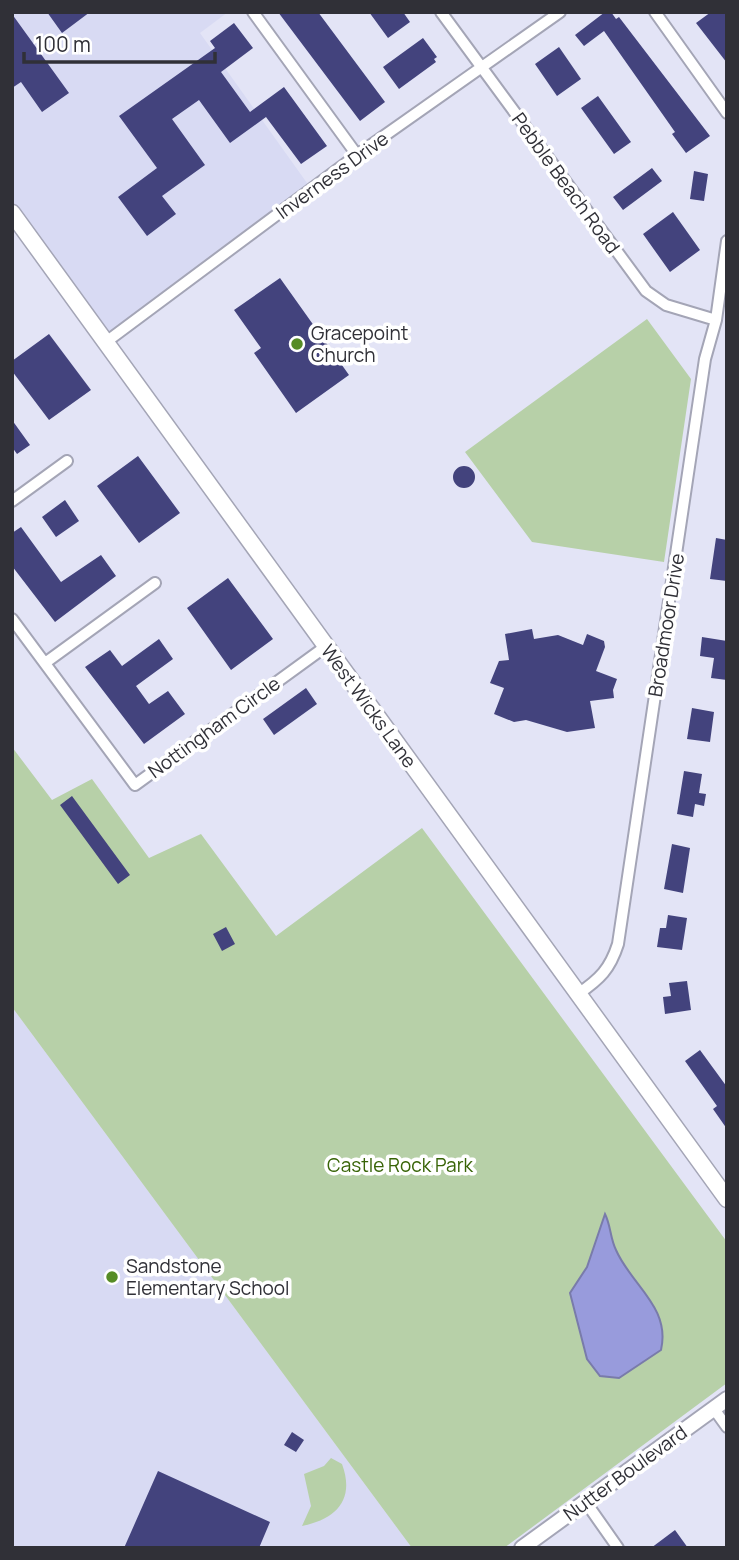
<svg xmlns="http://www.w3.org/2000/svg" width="739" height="1560" font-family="Manrope,sans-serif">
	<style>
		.built { fill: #d8daf3 }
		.green { fill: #b7d0a8 }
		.water { fill: #989bdc; stroke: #797baa; stroke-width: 2 }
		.building { fill: #43437d }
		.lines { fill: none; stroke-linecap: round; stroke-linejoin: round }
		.minor-casing { stroke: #a4a5b6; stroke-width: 14 }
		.tertiary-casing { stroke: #a4a5b6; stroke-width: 18 }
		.secondary-casing { stroke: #a4a5b6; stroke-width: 19 }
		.minor { stroke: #fff; stroke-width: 10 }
		.tertiary { stroke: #fff; stroke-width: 14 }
		.secondary { stroke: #fff; stroke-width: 16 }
		.poi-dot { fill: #568c26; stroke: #fff; stroke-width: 2.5 }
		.labels { text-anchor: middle; stroke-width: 7; stroke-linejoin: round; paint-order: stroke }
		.street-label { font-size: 19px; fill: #303037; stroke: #fff }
		.poi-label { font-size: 19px; fill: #303037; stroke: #fff; text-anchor: start }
		.park-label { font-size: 19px; fill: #386407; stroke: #fff }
	</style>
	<rect width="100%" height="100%" fill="#e3e4f6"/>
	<!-- built -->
	<path class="built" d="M12 12H228L200 33 312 190 106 342 12 213Z
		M12 1007 412 1548H12Z"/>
	<!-- green -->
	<path class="green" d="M647 319 691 379 664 562 532 542 465 452Z
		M12 747 52 800 92 779 149 858 201 834 276 936 422 828 727 1242V1383L504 1548H412L12 1007Z
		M331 1458 342 1464C355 1499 337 1519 302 1526L311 1506 304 1474 324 1466Z"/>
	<!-- water -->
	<path class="water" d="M605 1214C611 1226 610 1238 616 1250 631 1285 671 1307 661 1350L619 1378 600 1376 587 1359 570 1293 587 1267Z"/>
	<!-- building -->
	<path class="building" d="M47 12H90L62 33Z
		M278 12H318L385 102 360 121Z
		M369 12H403L410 22 388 38Z
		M605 12H611L616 19 619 17 710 136 686 153 672 134 675 132 604 31 584 46 575 35Z
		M711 12H727V63L696 23Z
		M12 14 69 93 42 112 21 82 12 88Z
		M234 23 253 48 221 72 250 112 284 87 327 146 301 164 266 117 230 143 199 100 172 119 205 165 162 196 176 214 147 236 118 197 157 168 119 116 215 48 210 41Z
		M423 38 437 57 434 59 436 62 399 89 383 67Z
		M559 47 581 79 557 96 535 64Z
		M598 96 631 142 614 154 581 108Z
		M652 168 662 181 623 210 613 197Z
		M694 171 708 174 704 201 690 199Z
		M673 212 700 250 670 272 643 234Z
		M280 278 349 375 296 413 254 353 261 348 234 310Z
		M49 334 91 390 49 420 12 371V361Z
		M12 420 30 445 17 454 12 447Z
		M138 456 180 513 139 543 97 486Z
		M453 477a11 11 0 1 1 22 0a11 11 0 1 1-22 0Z
		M65 500 79 521 56 537 42 517Z
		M21 527 61 582 101 555 116 576 55 622 12 566V533Z
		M716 538 727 540V581L710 579Z
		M228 578 273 639 231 670 187 608Z
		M532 629 534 639 558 635 583 645 587 634 604 641 605 647 596 671 617 679 613 690 614 698 590 701 595 728 567 732 526 720 514 722 494 714 504 688 490 683 499 661 509 660 505 634Z
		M702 637 727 641V680L711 678 714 658 700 656Z
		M159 639 173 659 136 686 149 704 168 691 185 714 144 744 85 667 110 650 122 666Z
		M306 688 317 704 274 735 263 719Z
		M692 708 714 712 710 742 687 739Z
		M684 771 702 774 699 793 706 794 704 806 695 804 693 817 677 814Z
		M72 796 130 875 118 884 60 805Z
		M672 844 690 848 683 893 664 889Z
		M668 915 687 918 682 950 657 947 660 928H666Z
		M226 927 235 944 222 951 213 934Z
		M687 981 691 1010 665 1014 663 997 671 996 669 983Z
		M700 1050 727 1087V1129L713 1109 717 1106 685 1061Z
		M292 1432 304 1440 296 1452 284 1445Z
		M158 1471 270 1522 259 1548H124Z
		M675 1530 688 1548H651Z"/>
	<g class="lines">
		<defs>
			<path id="minor" d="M253 12 357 155
				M441 12 646 291 666 305 716 320
				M655 12 727 113
				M106 342 357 155 560 12
				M12 501 67 461
				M12 619 135 785 325 647
				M45 663 155 583
				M578 994C600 979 610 969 618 944L705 359 716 320 727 241
				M714 1409 727 1427
				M585 1501 618 1548"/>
			<path id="tertiary" d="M522 1548 727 1399"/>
			<path id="secondary" d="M12 213 727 1199"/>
		</defs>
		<!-- minor casing -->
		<use href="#minor" class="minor-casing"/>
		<!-- tertiary casing -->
		<use href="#tertiary" class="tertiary-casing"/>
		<!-- secondary casing -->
		<use href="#secondary" class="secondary-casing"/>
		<!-- minor -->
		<use href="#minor" class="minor"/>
		<!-- tertiary -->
		<use href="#tertiary" class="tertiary"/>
		<!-- secondary -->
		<use href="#secondary" class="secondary"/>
	</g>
	<!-- markers -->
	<g class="poi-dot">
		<circle cx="297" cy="344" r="7"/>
		<circle cx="112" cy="1277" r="7"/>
	</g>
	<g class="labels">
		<!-- street labels -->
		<g class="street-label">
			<text transform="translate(332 175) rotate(-36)" y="7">Inverness Drive</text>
			<text transform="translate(566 183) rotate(54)" y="7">Pebble Beach Road</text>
			<text transform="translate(666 625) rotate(-81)" y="7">Broadmoor Drive</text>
			<text transform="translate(369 706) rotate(54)" y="7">West Wicks Lane</text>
			<text transform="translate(214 727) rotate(-36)" y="7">Nottingham Circle</text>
			<text transform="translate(625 1473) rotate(-36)" y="7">Nutter Boulevard</text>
		</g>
		<!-- poi labels -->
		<g class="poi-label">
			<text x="311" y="340">Gracepoint<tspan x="311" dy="22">Church</tspan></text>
			<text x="126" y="1273">Sandstone<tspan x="126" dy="22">Elementary School</tspan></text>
		</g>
		<!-- park labels -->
		<g class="park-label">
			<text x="400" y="1172">Castle Rock Park</text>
		</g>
	</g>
	<!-- border -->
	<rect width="739" height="1560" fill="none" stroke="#303037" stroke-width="28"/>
	<!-- scale -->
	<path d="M24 52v10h191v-10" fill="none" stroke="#303037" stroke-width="3.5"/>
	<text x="35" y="52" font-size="21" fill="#303037" stroke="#ffffff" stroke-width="5" paint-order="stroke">100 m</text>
</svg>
